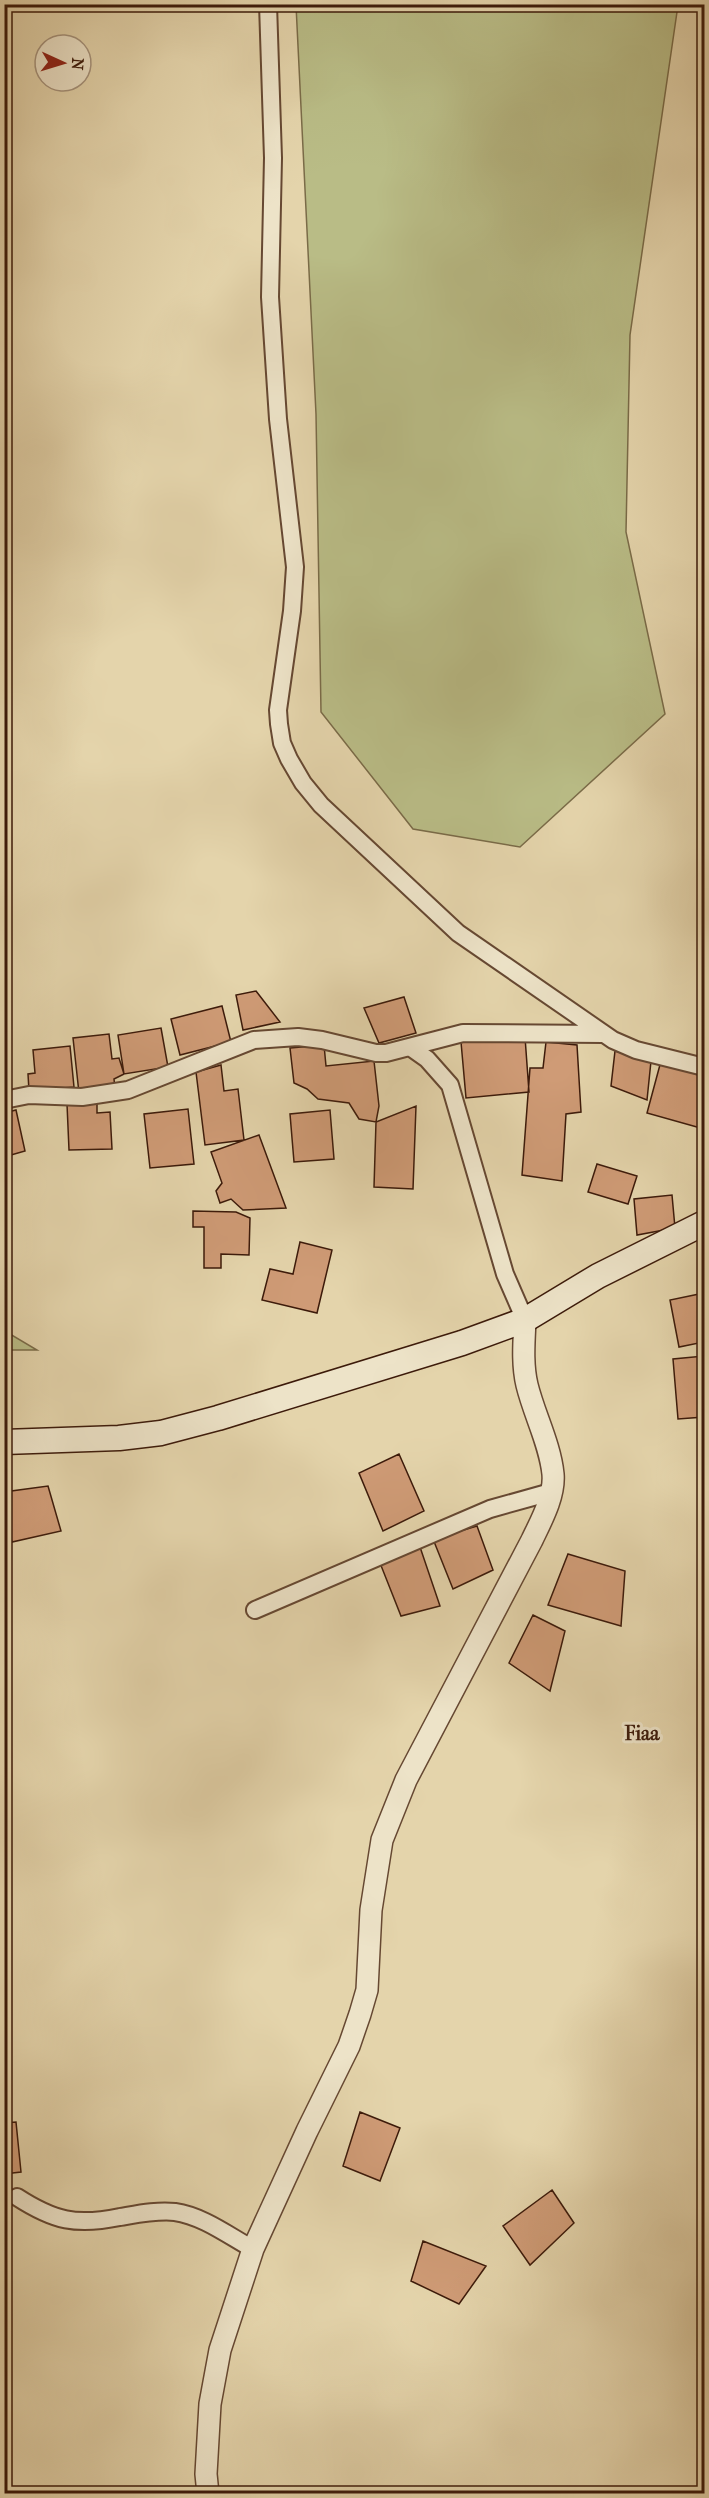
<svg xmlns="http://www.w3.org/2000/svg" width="709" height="2498" font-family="'IM FELL French Canon',serif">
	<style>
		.green { fill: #b9bc86; stroke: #7a6b48; stroke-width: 1.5 }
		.building { fill: #cf9b76; stroke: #3c1a0a; stroke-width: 1.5 }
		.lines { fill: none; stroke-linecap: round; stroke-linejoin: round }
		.minor-casing { stroke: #664832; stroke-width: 20 }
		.tertiary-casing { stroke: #664832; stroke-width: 24 }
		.secondary-casing { stroke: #3c1a0a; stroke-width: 27 }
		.minor { stroke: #ede3c8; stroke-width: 16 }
		.tertiary { stroke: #ede3c8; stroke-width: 21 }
		.secondary { stroke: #ede3c8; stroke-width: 24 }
		.labels { text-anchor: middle; stroke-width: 6; stroke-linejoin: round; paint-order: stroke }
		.quarter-label { font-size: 20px; font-weight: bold; fill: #3c1a0a; stroke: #ede3c8 }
	</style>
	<rect width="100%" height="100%" fill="#e4d4ab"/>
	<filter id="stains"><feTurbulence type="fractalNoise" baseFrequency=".00333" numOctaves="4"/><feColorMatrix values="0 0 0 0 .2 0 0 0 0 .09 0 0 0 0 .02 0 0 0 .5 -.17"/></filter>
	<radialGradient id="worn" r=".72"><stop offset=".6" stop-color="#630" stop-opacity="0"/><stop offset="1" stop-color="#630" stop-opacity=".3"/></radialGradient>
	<!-- green -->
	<path class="green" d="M296 5H678L630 335 626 532 665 714 520 847 413 829 321 712 316 414Z
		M4 1331H5L37 1350H5Z"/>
	<!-- building -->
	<path class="building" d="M256 991 280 1022 243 1030 236 995Z
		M404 997 416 1033 379 1043 364 1008Z
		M222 1006 231 1042 180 1055 171 1019Z
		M161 1028 168 1067 124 1074 118 1035Z
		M109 1034 112 1059 119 1058 124 1074 114 1079 115 1088 79 1093 73 1038Z
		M525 1037 529 1092 466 1098 461 1042Z
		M546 1042 577 1045 581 1112 566 1114 562 1181 522 1175 530 1068H543Z
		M324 1045 326 1066 374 1061 379 1106 376 1122 359 1119 349 1103 318 1099 307 1089 294 1083 290 1048Z
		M70 1046 74 1087 29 1091 28 1074 35 1073 33 1050Z
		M615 1051 651 1061 647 1100 611 1086Z
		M661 1061 704 1072V1129L647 1113Z
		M221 1065 224 1091 238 1089 244 1140 205 1145 196 1072Z
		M97 1103V1113L110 1112 112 1149 69 1150 67 1104Z
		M416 1106 413 1189 374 1187 376 1122Z
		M188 1109 194 1164 150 1168 144 1114Z
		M16 1110 25 1151 4 1157V1113Z
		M330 1110 334 1159 294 1162 290 1114Z
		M259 1135 286 1208 243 1210 231 1199 220 1203 216 1191 222 1183 211 1152Z
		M597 1164 637 1176 628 1204 588 1192Z
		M672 1195 675 1228 637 1235 634 1199Z
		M193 1211 236 1212 250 1218 249 1255 221 1254V1268H204V1227H193Z
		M300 1242 332 1250 317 1313 262 1300 270 1269 293 1274Z
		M704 1293V1342L679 1347 670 1300Z
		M704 1356V1417L678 1419 673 1359Z
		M399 1454 424 1511 383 1531 359 1473Z
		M48 1486 61 1531 12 1542 4 1513V1492Z
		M477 1526 493 1570 453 1589 433 1539Z
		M420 1547 440 1606 401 1616 380 1563Z
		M568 1554 625 1571 621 1626 548 1605Z
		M533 1615 565 1631 550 1691 509 1663Z
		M360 2112 400 2128 380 2181 343 2166Z
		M16 2122 21 2172 4 2174V2123Z
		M552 2190 574 2223 530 2265 503 2226Z
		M423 2241 486 2266 459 2304 411 2281Z"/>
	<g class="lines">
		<defs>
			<path id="minor" d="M268 4 273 158 270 297 278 419 295 567 292 611 278 710 279 724 282 743 289 759 303 783 321 805 458 933 613 1040 636 1050 704 1067
				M410 1047 427 1059 450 1085 505 1274 525 1320
				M4 1100 29 1095 82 1097 128 1090 254 1040 298 1037 322 1040 376 1053H386L463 1033 604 1034
				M255 1610 490 1509 551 1492
				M17 2197C54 2221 76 2226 120 2217 138 2214 157 2210 175 2212 203 2216 229 2236 253 2249"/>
			<path id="tertiary" d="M208 2494 206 2474 210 2404 220 2350 253 2249 307 2131 349 2046 360 2014 367 1990 371 1910 382 1840 406 1780 532 1540C541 1521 555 1496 553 1474 550 1444 534 1414 527 1385 522 1364 524 1342 525 1320"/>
			<path id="secondary" d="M4 1442 119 1438 161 1433 218 1418 462 1343 525 1320 598 1276 704 1223"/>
		</defs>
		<!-- minor casing -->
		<use href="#minor" class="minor-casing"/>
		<!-- tertiary casing -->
		<use href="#tertiary" class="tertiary-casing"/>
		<!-- secondary casing -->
		<use href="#secondary" class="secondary-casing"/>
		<!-- minor -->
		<use href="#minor" class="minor"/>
		<!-- tertiary -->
		<use href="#tertiary" class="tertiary"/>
		<!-- secondary -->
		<use href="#secondary" class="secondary"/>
	</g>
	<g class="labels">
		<!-- quarter labels -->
		<g class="quarter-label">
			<text x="642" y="1740">Fiaa</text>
		</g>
	</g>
	<!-- margin -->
	<rect width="709" height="2498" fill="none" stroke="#e4d4ab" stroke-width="24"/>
	<rect x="6" y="6" width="697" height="2486" fill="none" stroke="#3c1a0a" stroke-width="3"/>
	<rect x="12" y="12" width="685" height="2474" fill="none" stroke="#3c1a0a" stroke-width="1.5"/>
	<!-- north arrow -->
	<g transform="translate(63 63) rotate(94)"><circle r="28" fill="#ede3c8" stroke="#a6937c" stroke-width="1.5"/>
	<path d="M0-4.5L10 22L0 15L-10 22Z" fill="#8f2418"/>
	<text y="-9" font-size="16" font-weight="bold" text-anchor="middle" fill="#3c1a0a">N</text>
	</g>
	<rect width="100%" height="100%" filter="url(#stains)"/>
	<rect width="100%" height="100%" fill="url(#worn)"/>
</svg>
